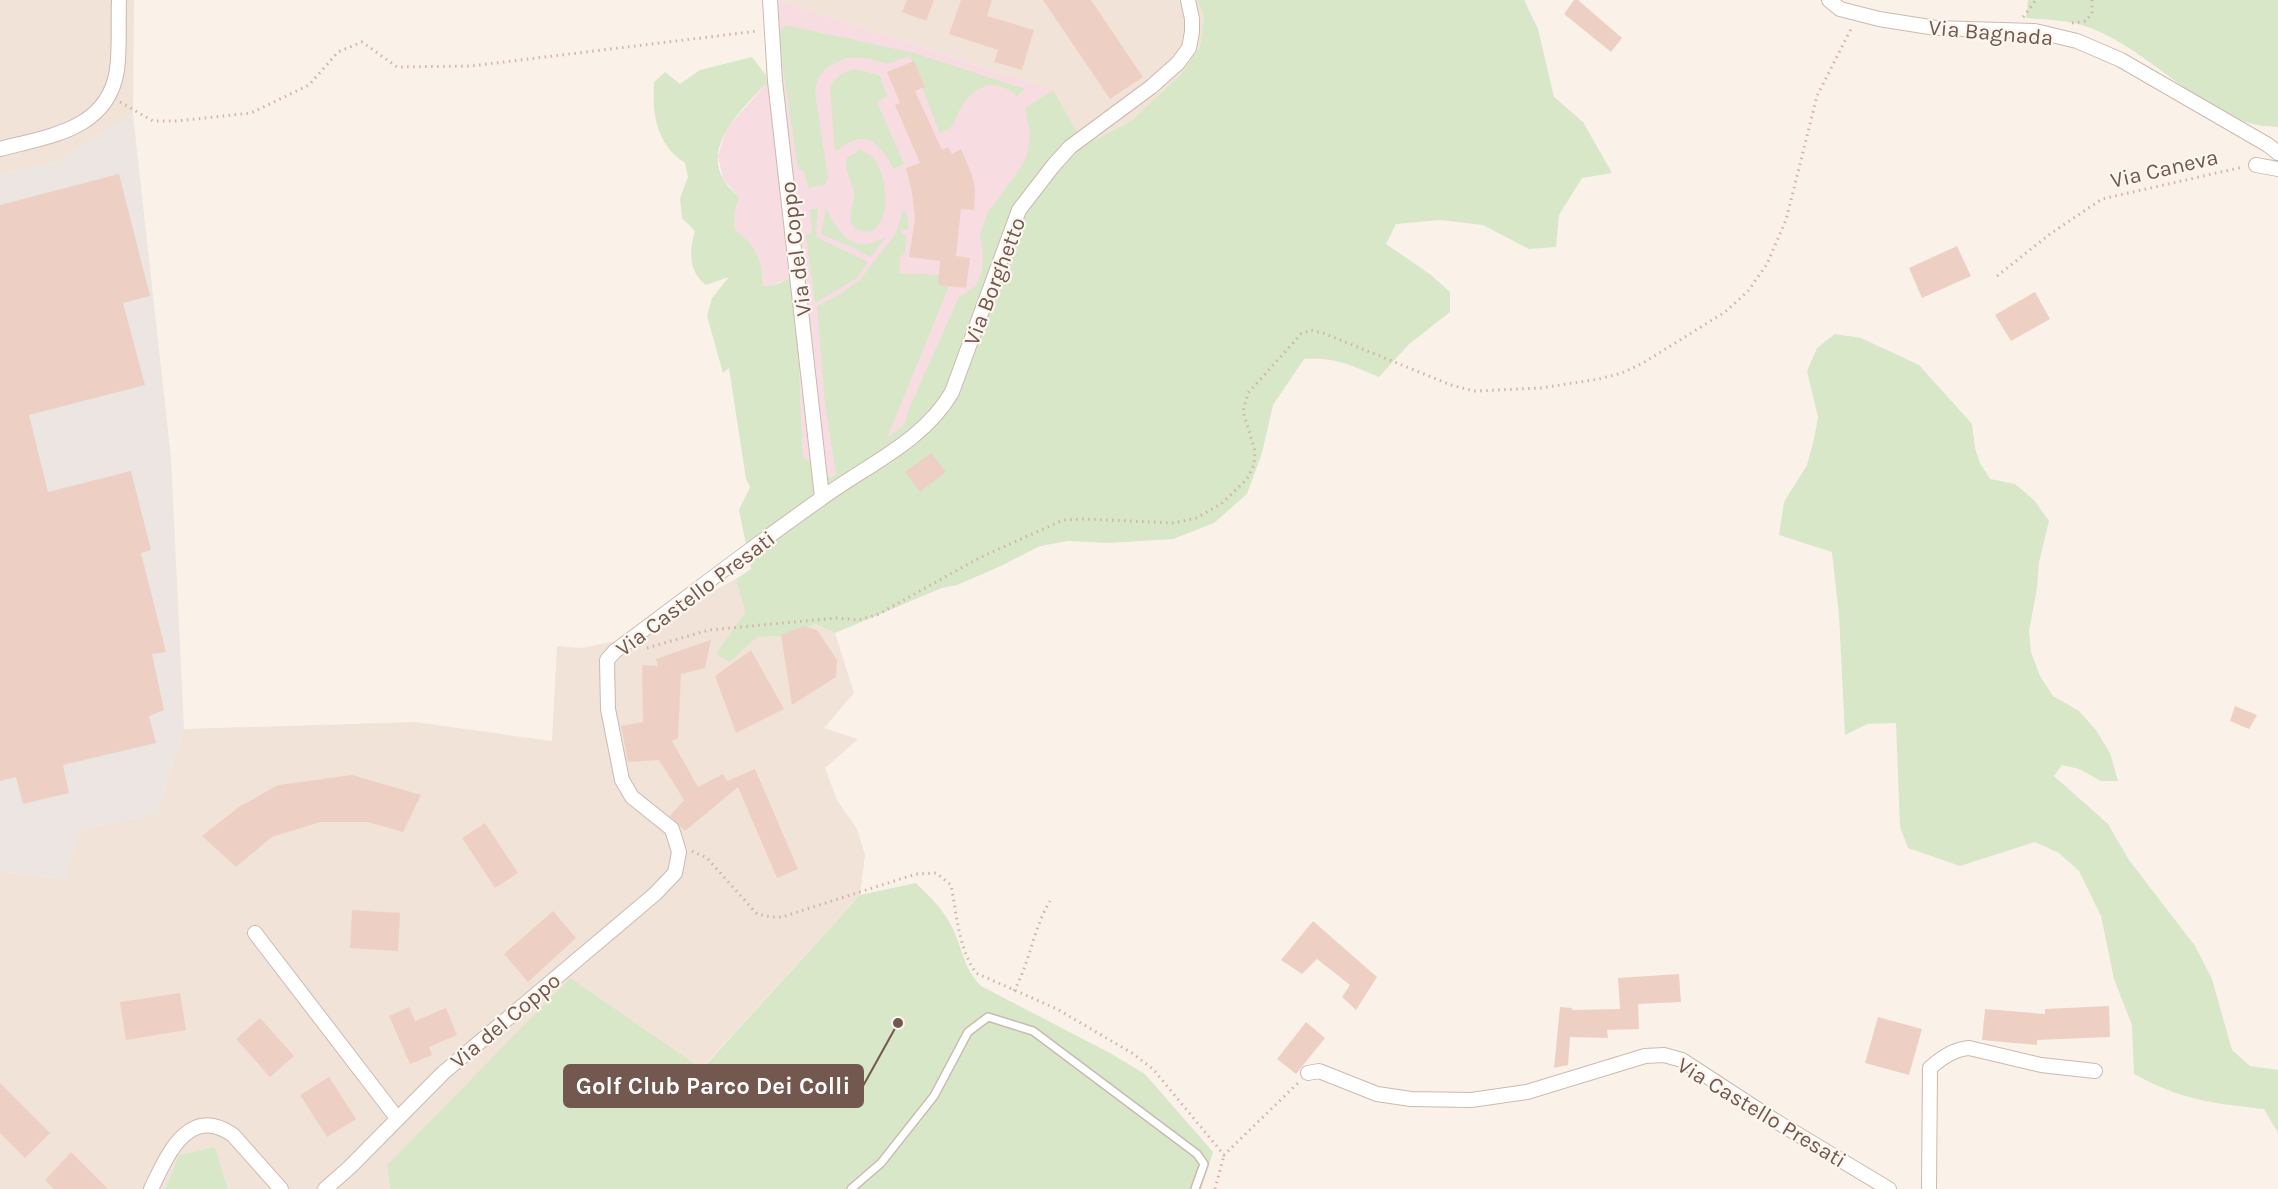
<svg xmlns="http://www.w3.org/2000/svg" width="2278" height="1189" font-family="Karla,sans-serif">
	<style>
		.residential { fill: #f1e3d8 }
		.industrial { fill: #ece5e1 }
		.medical { fill: #f7dde2 }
		.green { fill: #d7e7c8 }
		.building { fill: #edd0c3 }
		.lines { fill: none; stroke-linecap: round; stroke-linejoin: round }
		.lane-casing { stroke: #ccb9af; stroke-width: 10 }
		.street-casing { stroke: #ccb9af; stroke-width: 16 }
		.path { stroke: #d2b3a6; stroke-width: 3; stroke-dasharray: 1.5 4.5; stroke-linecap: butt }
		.lane { stroke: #fff; stroke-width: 7 }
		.street { stroke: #fff; stroke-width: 14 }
		.labels { text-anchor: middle; stroke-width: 4.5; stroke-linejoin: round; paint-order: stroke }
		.street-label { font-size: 22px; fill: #72584f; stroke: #fdf6ef }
		.leader { fill: none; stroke: #72584f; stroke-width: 2 }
		.callout-dot { fill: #72584f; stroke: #fdf6ef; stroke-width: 2 }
		.callout { fill: #72584f; stroke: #72584f; stroke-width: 2 }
		.callout-label { font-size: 24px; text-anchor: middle; font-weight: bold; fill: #fff }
	</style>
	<rect width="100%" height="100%" fill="#faf2e9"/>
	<!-- residential -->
	<path class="residential" d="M0 0H134L133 114 56 162 0 174Z
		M766 0H1197L1204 17 1200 45 1182 73 1131 121 1095 140 1077 132 1052 90 787 3Z
		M736 579 745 612 717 654 730 662 756 637 786 636 815 624 835 633 854 693 824 728 858 739 825 768 837 800 857 829 865 855 860 895 701 1069 570 979 387 1165 390 1189H228L215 1147 179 1155 165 1189H0V871L64 879 81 829 157 814 184 729 415 722 552 741 557 646 582 648 621 640Z"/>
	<!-- industrial -->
	<path class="industrial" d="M133 114 171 458 184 729 157 814 81 829 64 879 0 871V174L56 162Z"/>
	<!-- medical -->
	<path class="medical" d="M763 0 787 3 1053 90 1077 132 923 412 859 459 830 477 803 457 799 363 794 290 781 281 775 285 762 286 735 231 734 215 739 197 723 179 718 156 726 129 767 83Z"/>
	<!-- green -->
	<path class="green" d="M1197 0H1524L1538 29 1554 97 1583 122 1612 173 1582 178 1559 215 1556 247 1529 249 1483 225 1441 220 1396 224 1386 244 1431 275 1450 292V312L1408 345 1379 377C1350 365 1336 357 1304 359L1273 405 1262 453 1247 494 1214 523 1173 539 1108 543 1068 541 1040 546 1001 566 957 585 942 588 835 633 815 624 786 636 757 637 730 662 716 654 745 612 736 579 751 569 739 510 750 487 746 479 729 368 723 373 707 316 712 298 729 277 706 285C688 271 689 251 695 231L682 218 680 198 688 177 685 163C656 144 652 114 654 82L665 72 680 84 700 70 752 57 766 75 767 83C745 106 703 143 723 179 727 186 734 192 739 197L734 215 735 230C755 245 764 261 762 286L775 285 792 278 799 363 803 457 830 477 836 474 825 404 817 306 839 295 860 280 896 233 903 211 907 213 908 229H902L901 234 906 235 905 253 900 257 899 273 939 275 949 286 887 438 904 425 911 404 959 297 976 286 982 272 983 252 980 235 987 214 1024 163 1028 150 1030 133 1025 108 1053 90 1077 132 1095 140 1131 121 1182 73 1200 46 1204 17Z
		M2028 0H2278V127C2268 126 2256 126 2246 122 2191 102 2151 55 2098 31 2075 20 2050 20 2026 18Z
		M786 25 914 53 1025 89 1017 96C994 76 975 85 960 109 957 114 956 122 952 126 949 129 943 132 940 134L910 56 886 64 868 58H846L827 67 818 78 815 93 828 178 825 185 808 188 804 171 798 169 778 34Z
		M854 69 879 75 887 96 877 102 904 164 894 169C877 140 865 127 835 152L830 88C835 77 842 73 854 69Z
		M859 150C893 156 895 241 861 231 857 229 852 226 851 222 849 214 854 203 854 194 853 183 846 174 846 163L847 158Z
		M826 208C840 236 854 256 887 236L870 257 852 247 821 234Z
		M810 209H818L816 237 868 262 857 278 815 303 806 235 812 232Z
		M1835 334 1861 338 1919 365 1972 424 1975 448 1980 463 1990 479 2015 484 2034 500 2049 521 2039 562 2037 588 2029 631 2031 652 2040 676 2053 696 2079 711 2096 730 2110 753 2118 781H2101L2079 769 2062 765 2054 776 2108 824 2129 860 2195 946 2212 979 2232 1050 2250 1066 2278 1070V1133L2264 1109C2211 1103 2181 1100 2134 1074L2132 1025 2114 979 2101 916 2079 871 2059 853 2035 842 1960 866 1908 848 1900 827 1896 723 1867 724 1845 735 1839 615 1832 552 1779 535 1784 502 1807 465 1814 439 1818 417 1807 371 1817 348Z
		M916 883C930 897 943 909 952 927 963 949 963 968 981 986L1108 1052 1145 1074 1213 1152 1201 1189H390L387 1165 570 978 702 1069 860 895Z
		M215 1147 228 1189H165L179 1155Z"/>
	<!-- building -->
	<path class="building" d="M907 0H934L926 21 902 12Z
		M961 0H992L987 16 1034 30 1022 70 994 62 998 50 949 34Z
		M1043 0H1091L1143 77 1110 99Z
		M1574 0H1578L1622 38 1611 52 1564 14Z
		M914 61 925 87 915 91 942 150 948 147 952 154 961 149 972 175 975 189 974 210 961 209 956 256 970 258 966 288 938 285 940 261 909 257 915 219 912 192 906 168 920 163 895 105 900 103 887 72Z
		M119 174 150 296 123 303 145 385 29 415 48 492 131 471 151 550 141 553 166 652 152 654 164 710 149 716 156 743 63 765 69 793 23 804 16 777 0 781V205Z
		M1957 246 1971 276 1922 298 1909 268Z
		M2035 292 2050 319 2011 341 1995 315Z
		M931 453 946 472 920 492 905 472Z
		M803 626 817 630 837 660 836 677 792 705 781 635Z
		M711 640 705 668 681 674 678 738 672 741 698 787 723 774 727 781 755 769 798 869 777 878 738 787 685 831 670 816 684 800 659 760 628 762 621 726 643 722 642 665 658 666 656 659Z
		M751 650 784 709 736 733 715 676Z
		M2235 706 2257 715 2249 729 2230 721Z
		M352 775 421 795 403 832 368 822H320L272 837 236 867 202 836 239 807 278 785Z
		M485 823 518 873 495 888 462 838Z
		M352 910 400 913 398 951 350 948Z
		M553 911 576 938 528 982 504 954Z
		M1313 921 1377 977 1356 1010 1342 997 1350 985 1317 959 1302 974 1281 960Z
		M1679 974 1681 1002 1638 1004 1639 1029 1607 1030 1608 1038 1570 1037 1568 1065 1554 1068 1560 1007 1572 1008V1010L1620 1009 1618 978Z
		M180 993 186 1030 126 1040 120 1002Z
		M2109 1006 2110 1037 2037 1040V1045L1982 1040 1985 1009 2045 1014V1009Z
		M409 1007 415 1021 446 1008 457 1035 429 1047 432 1055 410 1064 389 1016Z
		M1878 1017 1922 1029 1909 1075 1865 1063Z
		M260 1018 294 1056 270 1077 236 1039Z
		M1306 1022 1325 1038 1296 1074 1277 1059Z
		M329 1077 356 1119 327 1137 300 1095Z
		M0 1083 50 1133 25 1158 0 1133Z
		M71 1152 108 1189H54L45 1180Z"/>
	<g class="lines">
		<defs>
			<path id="lane" d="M851 1189 881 1163 934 1096 968 1032 988 1017 1033 1031 1197 1154 1204 1164 1195 1189"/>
			<path id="street" d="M770 0 775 81 822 497
				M1829 0 1840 9 1879 19 1936 28 2035 31 2077 41 2121 60 2268 145 2278 153
				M0 149C49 136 108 130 117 70 120 47 118 23 119 0
				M2256 165 2278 169
				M255 933 397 1118
				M1308 1073 1319 1071 1377 1094 1411 1099 1471 1100 1527 1092 1645 1056 1664 1055 1682 1060 1774 1120 1889 1189
				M151 1189C167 1156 188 1104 233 1135L281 1189
				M325 1189 350 1167 443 1073 655 894 675 873 679 852 672 829 632 797 622 780 608 709 607 660 615 651C684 600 752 547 822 498 867 465 924 441 952 392L1019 210 1053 166 1070 147 1151 87 1178 63 1189 48 1192 32V19L1188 0
				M1929 1189 1930 1068C1941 1058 1954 1049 1969 1048L2041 1065 2095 1071"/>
		</defs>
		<!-- lane casing -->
		<use href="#lane" class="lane-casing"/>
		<!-- street casing -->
		<use href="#street" class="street-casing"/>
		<!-- path -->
		<path class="path" d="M2023 17 2036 0
			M2072 23 2086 21 2092 13V0
			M120 102 153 121H177L251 113 309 85 338 52 362 42 397 67 471 66 758 31
			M1997 276 2050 234 2102 199 2243 167
			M647 648 709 630 836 618 858 620 877 615 979 558 1063 520 1084 519 1174 523 1196 518 1221 504 1247 479 1254 465 1255 451 1243 411 1248 393 1301 334 1311 330 1323 333 1451 385 1474 391 1541 388 1599 379 1622 373 1643 363 1725 312 1748 291 1767 264 1786 220 1817 96 1852 27
			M692 851 707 858 757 914 772 917H782L916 874 936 873 951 885C957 915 958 947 976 973L1057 1009 1132 1053 1153 1069 1224 1155 1298 1083
			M1014 991C1030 962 1033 929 1050 901
			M1215 1189 1224 1155"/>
		<!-- lane -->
		<use href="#lane" class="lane"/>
		<!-- street -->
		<use href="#street" class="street"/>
	</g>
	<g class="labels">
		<!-- street labels -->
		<g class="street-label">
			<text transform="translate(1991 32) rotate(5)" y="8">Via Bagnada</text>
			<text transform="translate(2164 168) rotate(-13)" y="8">Via Caneva</text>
			<text transform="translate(795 249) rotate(-97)" y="8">Via del Coppo</text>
			<text transform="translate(994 281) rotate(-69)" y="8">Via Borghetto</text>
			<text transform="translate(695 593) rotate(-37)" y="8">Via Castello Presati</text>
			<text transform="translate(505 1020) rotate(-40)" y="8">Via del Coppo</text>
			<text transform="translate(1762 1112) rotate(31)" y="8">Via Castello Presati</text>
		</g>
	</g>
	<!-- callouts -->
	<path class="leader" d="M898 1023L863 1086"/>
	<circle class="callout-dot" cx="898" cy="1023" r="6"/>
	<rect class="callout" x="564" y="1065" width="299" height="42" rx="6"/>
	<g class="callout-label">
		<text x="713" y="1094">Golf Club Parco Dei Colli</text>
	</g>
</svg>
